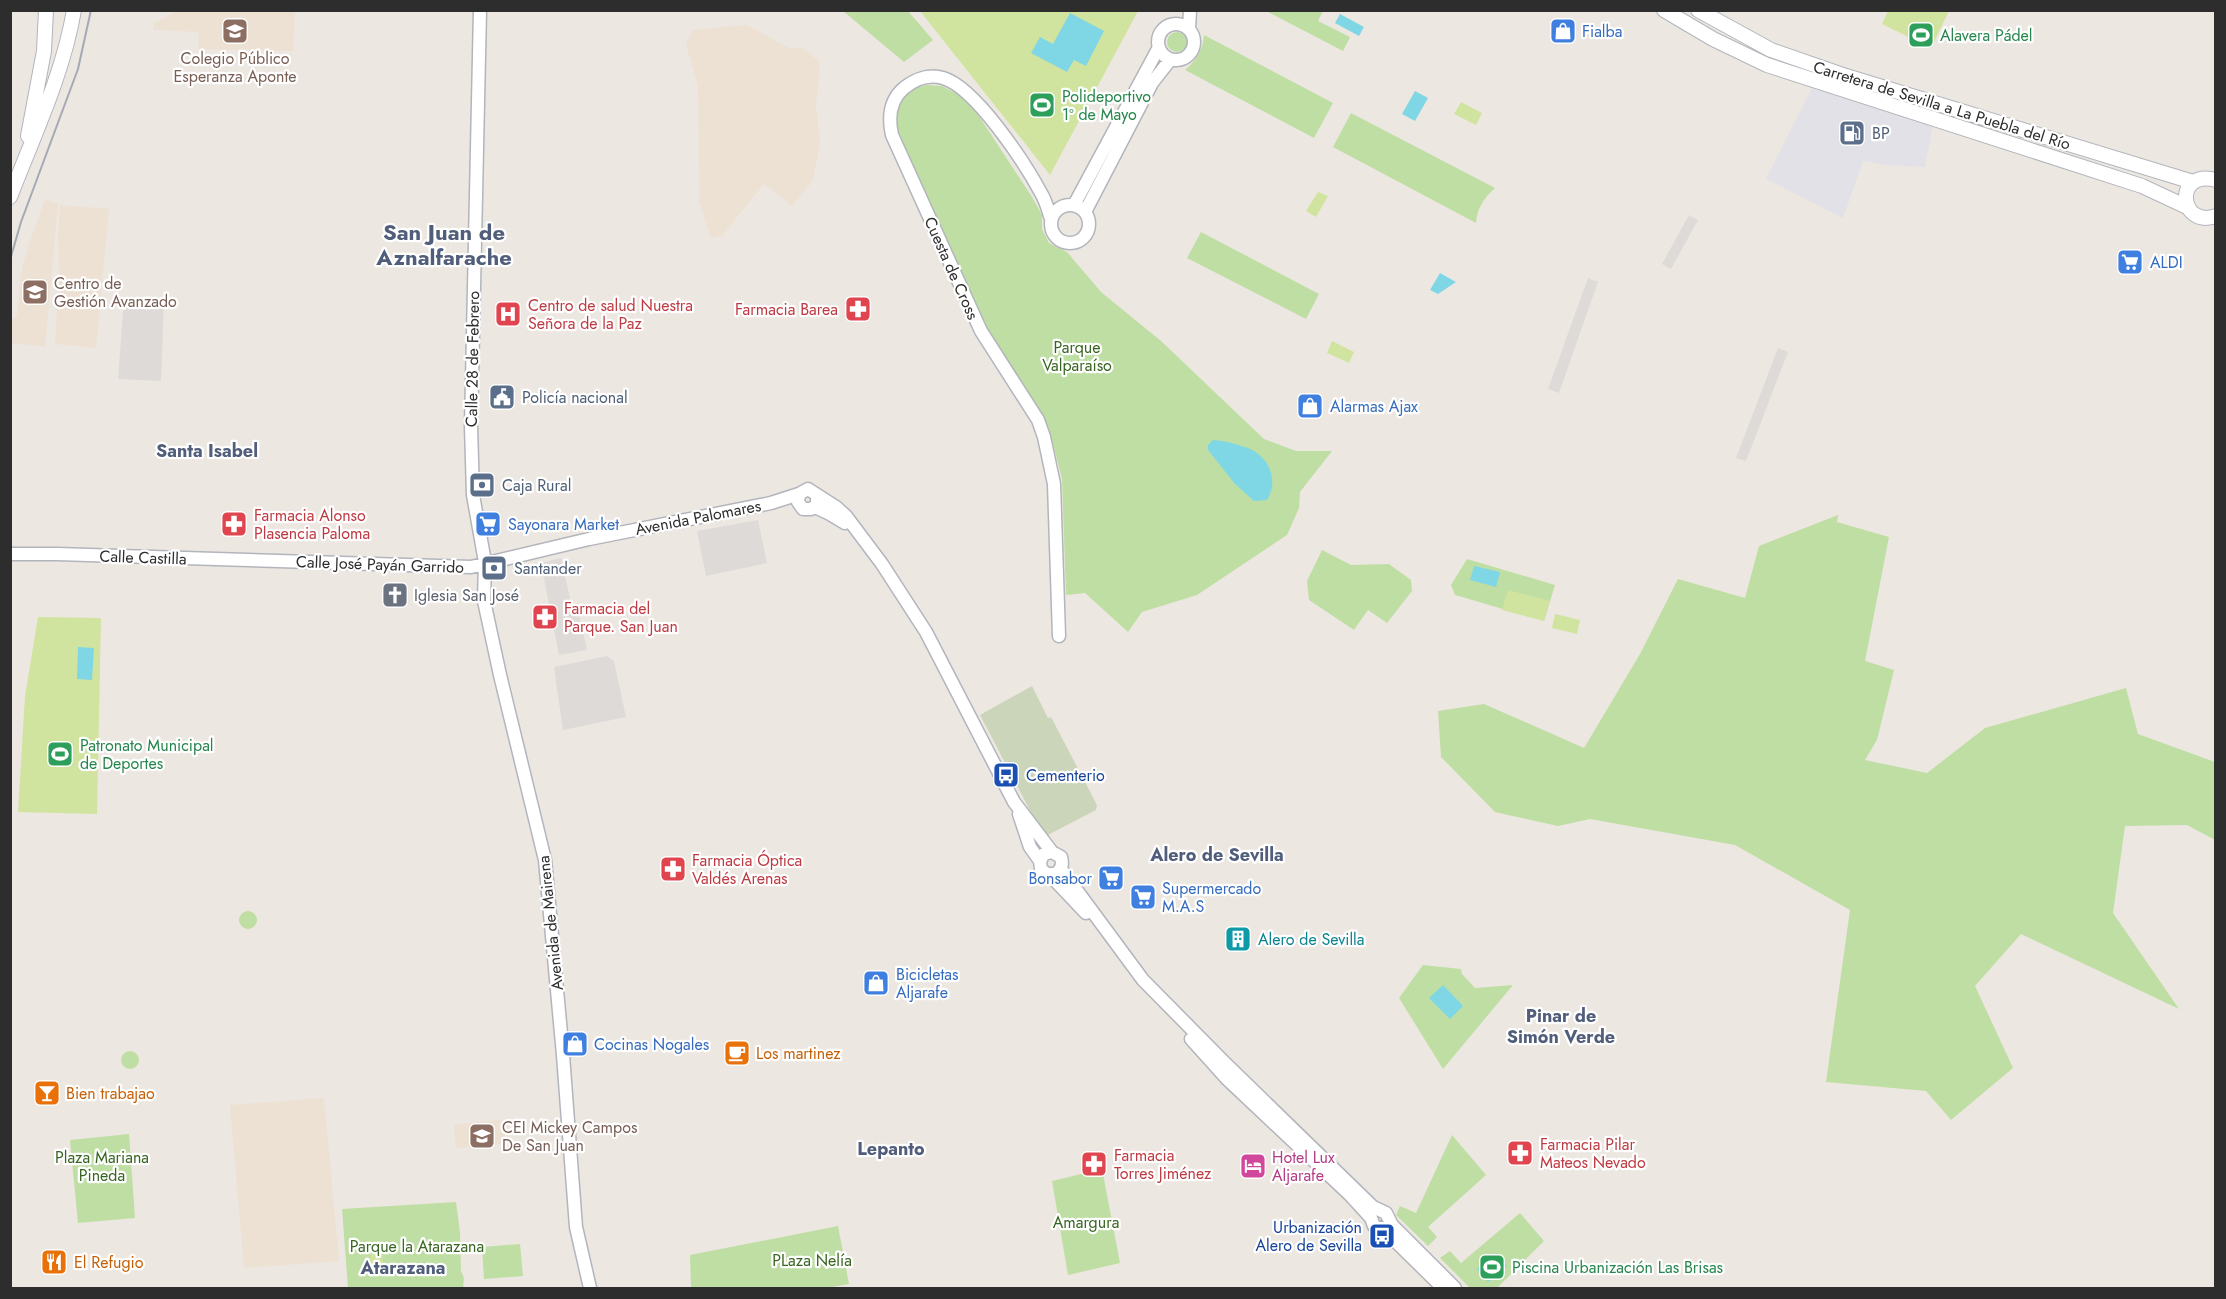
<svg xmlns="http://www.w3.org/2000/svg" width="2226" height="1299" font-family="Jost,sans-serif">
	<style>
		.industrial { fill: #e2e1e7 }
		.education { fill: #ede1d3 }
		.green { fill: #bfdea3 }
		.cemetery { fill: #cbd5ba }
		.pitch { fill: #d0e4a0 }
		.plaza { fill: #dedad8 }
		.water { fill: #7fd7e5 }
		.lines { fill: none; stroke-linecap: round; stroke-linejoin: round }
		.tertiary-casing { stroke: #b2b5bc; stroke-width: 15 }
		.secondary-casing { stroke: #b2b5bc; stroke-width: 16 }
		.tertiary { stroke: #fff; stroke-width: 12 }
		.secondary { stroke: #fff; stroke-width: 14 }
		.rail { stroke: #a4a9b5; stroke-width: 2 }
		.labels { text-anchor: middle; stroke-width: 4.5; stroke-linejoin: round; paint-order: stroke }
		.shop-label { font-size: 16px; fill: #366cbe; stroke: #fff; text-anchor: start }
		.leisure-label { font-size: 16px; fill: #27864d; stroke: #fff; text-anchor: start }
		.education-label { font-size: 16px; fill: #785e54; stroke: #fff; text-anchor: start }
		.street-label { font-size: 16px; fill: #2d2d2d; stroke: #fff }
		.service-label { font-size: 16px; fill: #4e5e75; stroke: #fff; text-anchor: start }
		.health-label { font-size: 16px; fill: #be3a42; stroke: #fff; text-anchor: start }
		.park-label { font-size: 16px; fill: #396522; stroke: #fff }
		.worship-label { font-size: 16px; fill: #5b616d; stroke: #fff; text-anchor: start }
		.transit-label { font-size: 16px; fill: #164399; stroke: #fff; text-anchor: start }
		.culture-label { font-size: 16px; fill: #0d838f; stroke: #fff; text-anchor: start }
		.food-label { font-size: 16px; fill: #c56008; stroke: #fff; text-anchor: start }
		.hotel-label { font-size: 16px; fill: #b23c85; stroke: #fff; text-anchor: start }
		.neighbourhood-label { font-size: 18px; font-weight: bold; fill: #515e7b; stroke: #fff }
		.district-label { font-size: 22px; font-weight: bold; fill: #515e7b; stroke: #fff }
	</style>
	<rect width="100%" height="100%" fill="#ede7e1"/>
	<!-- industrial -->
	<path class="industrial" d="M1812 88 1933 125 1925 167 1885 165 1863 161 1843 218 1766 179Z"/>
	<!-- education -->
	<path class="education" d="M176 11H295L293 51 198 49 199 32 153 30 154 23Z
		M747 25 791 49 802 47 820 62 816 106 820 144 812 182 792 206 764 184 721 237 719 236 711 238 699 202 698 86 686 45 692 30Z
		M45 200 58 204 45 347 11 343V320L17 316 22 268 30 241Z
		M60 205 109 209 96 348 55 344 59 277 58 234Z
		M324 1098 339 1261 244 1268 230 1105Z
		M508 1119 510 1143 456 1148 454 1125Z"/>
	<!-- green -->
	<path class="green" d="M843 11H908L933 40 904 62Z
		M1266 11H1323L1318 21 1350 37 1343 51Z
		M1167 42a10 10 0 1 1 20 0a10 10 0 1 1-20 0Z
		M1204 35 1333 103 1314 138 1185 70C1196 61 1203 50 1204 35Z
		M927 85 942 86 959 95 975 110 1032 197 1042 215V229L1049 243 1067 252 1101 292 1161 341 1264 439 1296 451H1332L1300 492 1299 508 1287 535 1197 595 1142 612 1128 632 1085 593 1066 595 1062 479 1049 428 1008 368 985 330 897 133C895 119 894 100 907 91 912 88 921 87 927 85Z
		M1351 113 1495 188C1484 198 1477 208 1476 223L1333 147Z
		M1201 232 1319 294 1306 319 1187 258Z
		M1838 515 1837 522 1889 537 1865 661 1894 670 1877 740 1865 760 1927 773 1985 728 2126 688 2138 734 2215 762V840L2187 825 2125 826 2113 913 2179 1009 2021 934 1975 986 2013 1068 1951 1120 1926 1091 1826 1082 1850 910 1735 845 1590 819 1558 826 1495 812 1441 757 1438 711 1484 704 1584 748 1640 654 1678 579 1745 598 1759 546Z
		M1322 550 1351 565 1389 564 1411 580 1412 591 1387 623 1368 610 1354 630 1309 600 1307 581Z
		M1467 559 1555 585 1544 621 1455 595 1451 585Z
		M239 920a9 9 0 1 1 18 0a9 9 0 1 1-18 0Z
		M1423 965 1461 969 1462 974 1475 988 1513 985 1443 1069 1399 998Z
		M121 1060a9 9 0 1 1 18 0a9 9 0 1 1-18 0Z
		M129 1134 135 1218 78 1223 70 1140Z
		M1452 1135 1486 1175 1428 1227 1437 1237 1428 1246 1396 1215 1400 1206 1416 1213Z
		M1102 1169 1120 1263 1068 1275 1052 1181Z
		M456 1202 460 1233 461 1271 464 1278 463 1288H348L342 1209Z
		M1520 1213 1544 1241 1497 1288H1470L1440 1258 1450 1251 1461 1263Z
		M838 1226 849 1284 826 1288H691L690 1255Z
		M520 1244 523 1276 484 1279 482 1247Z"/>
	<!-- cemetery -->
	<path class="cemetery" d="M1032 686 1048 718 1051 717 1097 805 1096 810 1044 837 980 715Z"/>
	<!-- pitch -->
	<path class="pitch" d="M920 11H1138L1050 175Z
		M1888 11V10L1949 11 1931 48 1882 24Z
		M1461 102 1482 113 1476 125 1454 114Z
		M1318 192 1328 196 1316 217 1306 211Z
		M1332 341 1354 352 1349 363 1327 353Z
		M1508 590 1550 601 1544 621 1502 610Z
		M1555 614 1580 620 1577 634 1552 628Z
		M38 617 101 618 97 814 18 812 25 696Z
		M382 1244 383 1263 371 1264 369 1245Z"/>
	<!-- plaza -->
	<path class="plaza" d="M1689 215 1698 220 1671 269 1662 264Z
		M1588 278 1598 282 1559 393 1548 389Z
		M124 299 164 300 161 381 118 379Z
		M1778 348 1788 352 1746 461 1736 458Z
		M758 520 767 563 706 576 697 531Z
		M561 558 572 607 577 606 587 650 559 655 541 563Z
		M607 656 614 661 626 717 563 730 554 667Z"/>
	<!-- water -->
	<path class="water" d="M1070 13 1104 31 1086 66 1074 60 1067 72 1031 53 1040 37 1053 44Z
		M1340 14 1364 27 1359 36 1335 23Z
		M1415 91 1428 98 1415 121 1402 114Z
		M1440 273 1456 282 1438 294 1430 290Z
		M1213 440C1225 441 1243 445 1254 451 1271 461 1278 483 1267 500L1254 501 1235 484 1208 450V445Z
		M1474 566 1500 572 1496 587 1470 580Z
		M78 647 94 648 92 680 77 679Z
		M1443 985 1463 1006 1450 1019 1429 998Z
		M1496 1253 1507 1266 1488 1282 1477 1269Z"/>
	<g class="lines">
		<defs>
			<path id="tertiary" d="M480 10 471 426 473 495 485 562 484 601 500 675 545 860 563 1055 576 1227 590 1288
				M1158 42a18 18 0 1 1 36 0a18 18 0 1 1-36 0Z
				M1189 29 1190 10
				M1074 205 1159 47
				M1051 224a19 19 0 1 1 38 0a19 19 0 1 1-38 0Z
				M1085 212 1152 83 1170 60
				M1051 219C1048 210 1046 201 1041 193 1025 163 975 87 943 78 929 74 915 79 904 88 890 100 888 117 892 135L981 331 1038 420 1044 437 1054 484 1059 636
				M817 495V505L811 509H803L798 502 799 494 808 489 836 507 846 516 882 564 926 632 1014 802 1052 852
				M815 507 830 514 845 523
				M10 554H57L471 567 589 539 771 503 799 494
				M1019 814 1030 847 1040 861 1041 869 1047 874H1056C1062 868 1063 865 1061 857L1052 852 1044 854 1040 861
				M1061 869 1143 980 1225 1063 1373 1207 1386 1213 1392 1225 1455 1288
				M1050 875 1086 913
				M1191 1039 1227 1079 1350 1195 1371 1218 1374 1226 1382 1228 1443 1288"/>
			<path id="secondary" d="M1664 10 1713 39 1767 65 2142 186 2187 207
				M1698 10 1771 50 1846 76 2193 182
				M28 136 44 51 46 10
				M2216 180C2173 169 2179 229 2216 216
				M10 197C33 137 63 75 74 10"/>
		</defs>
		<!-- tertiary casing -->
		<use href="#tertiary" class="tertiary-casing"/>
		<!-- secondary casing -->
		<use href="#secondary" class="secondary-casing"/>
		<!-- tertiary -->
		<use href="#tertiary" class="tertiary"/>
		<!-- secondary -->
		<use href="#secondary" class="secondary"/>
		<!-- rail -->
		<path class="rail" d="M10 260 21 222 78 69 91 10"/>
	</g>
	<!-- icons -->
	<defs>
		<symbol id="school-square" viewBox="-11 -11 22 22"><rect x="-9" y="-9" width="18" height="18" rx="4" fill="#8d6e63" stroke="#fff"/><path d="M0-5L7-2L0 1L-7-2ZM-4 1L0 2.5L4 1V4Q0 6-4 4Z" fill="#fff"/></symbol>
		<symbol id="shop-square" viewBox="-11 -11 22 22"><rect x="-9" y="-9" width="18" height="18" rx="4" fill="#3f7fe0" stroke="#fff"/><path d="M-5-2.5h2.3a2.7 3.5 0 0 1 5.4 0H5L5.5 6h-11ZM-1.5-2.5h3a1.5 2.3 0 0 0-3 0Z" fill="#fff"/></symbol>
		<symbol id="stadium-square" viewBox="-11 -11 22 22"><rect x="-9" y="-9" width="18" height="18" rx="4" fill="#2e9e5b" stroke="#fff"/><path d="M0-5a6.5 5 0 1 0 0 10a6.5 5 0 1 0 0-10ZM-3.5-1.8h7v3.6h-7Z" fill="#fff"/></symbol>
		<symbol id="fuel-square" viewBox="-11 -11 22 22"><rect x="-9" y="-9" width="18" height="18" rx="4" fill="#5c6f8a" stroke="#fff"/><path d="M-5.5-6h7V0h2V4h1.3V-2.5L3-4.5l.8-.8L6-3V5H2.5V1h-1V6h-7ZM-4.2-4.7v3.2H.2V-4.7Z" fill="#fff"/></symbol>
		<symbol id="supermarket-square" viewBox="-11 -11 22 22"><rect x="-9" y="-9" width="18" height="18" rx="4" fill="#3f7fe0" stroke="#fff"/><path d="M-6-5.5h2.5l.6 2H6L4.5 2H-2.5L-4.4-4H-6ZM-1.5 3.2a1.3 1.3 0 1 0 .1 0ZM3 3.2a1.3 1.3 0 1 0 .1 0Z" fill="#fff"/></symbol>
		<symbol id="pharmacy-square" viewBox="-11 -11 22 22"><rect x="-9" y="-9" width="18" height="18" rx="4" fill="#e0444e" stroke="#fff"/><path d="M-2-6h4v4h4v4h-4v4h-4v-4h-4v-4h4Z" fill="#fff"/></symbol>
		<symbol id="hospital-square" viewBox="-11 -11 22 22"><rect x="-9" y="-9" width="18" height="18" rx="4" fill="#e0444e" stroke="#fff"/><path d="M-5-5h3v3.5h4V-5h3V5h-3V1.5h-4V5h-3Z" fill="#fff"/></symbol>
		<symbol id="civic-square" viewBox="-11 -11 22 22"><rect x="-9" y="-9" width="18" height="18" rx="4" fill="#5c6f8a" stroke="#fff"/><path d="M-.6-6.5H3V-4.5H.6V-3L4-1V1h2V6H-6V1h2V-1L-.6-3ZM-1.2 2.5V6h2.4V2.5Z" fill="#fff"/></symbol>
		<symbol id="bank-square" viewBox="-11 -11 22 22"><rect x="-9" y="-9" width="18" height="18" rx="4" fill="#5c6f8a" stroke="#fff"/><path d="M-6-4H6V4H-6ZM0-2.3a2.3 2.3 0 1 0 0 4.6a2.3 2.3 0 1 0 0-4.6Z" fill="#fff"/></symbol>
		<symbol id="church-square" viewBox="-11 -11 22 22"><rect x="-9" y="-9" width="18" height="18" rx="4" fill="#6b7280" stroke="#fff"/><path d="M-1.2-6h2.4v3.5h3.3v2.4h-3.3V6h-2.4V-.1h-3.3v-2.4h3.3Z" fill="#fff"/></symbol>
		<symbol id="bus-square" viewBox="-11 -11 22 22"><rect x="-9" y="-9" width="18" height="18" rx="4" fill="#1a4fb4" stroke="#fff"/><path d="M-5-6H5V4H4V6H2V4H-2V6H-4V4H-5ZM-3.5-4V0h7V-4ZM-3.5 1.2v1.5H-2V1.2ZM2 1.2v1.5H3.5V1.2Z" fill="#fff"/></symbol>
		<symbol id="building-square" viewBox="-11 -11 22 22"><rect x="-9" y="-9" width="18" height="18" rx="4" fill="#0f9aa8" stroke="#fff"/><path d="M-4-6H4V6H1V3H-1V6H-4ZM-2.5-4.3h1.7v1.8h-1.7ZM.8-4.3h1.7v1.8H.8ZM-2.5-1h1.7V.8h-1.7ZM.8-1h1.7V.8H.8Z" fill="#fff"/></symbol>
		<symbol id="cafe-square" viewBox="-11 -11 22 22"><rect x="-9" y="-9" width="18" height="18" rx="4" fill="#e8710a" stroke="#fff"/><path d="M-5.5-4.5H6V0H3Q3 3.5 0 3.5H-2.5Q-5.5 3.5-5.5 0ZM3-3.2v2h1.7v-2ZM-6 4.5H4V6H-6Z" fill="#fff"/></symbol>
		<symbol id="bar-square" viewBox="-11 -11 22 22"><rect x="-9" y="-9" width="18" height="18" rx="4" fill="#e8710a" stroke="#fff"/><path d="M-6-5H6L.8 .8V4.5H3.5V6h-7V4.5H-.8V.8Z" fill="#fff"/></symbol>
		<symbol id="hotel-square" viewBox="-11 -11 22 22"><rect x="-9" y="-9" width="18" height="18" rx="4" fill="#d1479c" stroke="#fff"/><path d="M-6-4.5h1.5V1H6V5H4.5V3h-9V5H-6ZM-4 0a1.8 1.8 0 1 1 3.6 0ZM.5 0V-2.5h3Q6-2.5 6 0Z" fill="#fff"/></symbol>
		<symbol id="restaurant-square" viewBox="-11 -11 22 22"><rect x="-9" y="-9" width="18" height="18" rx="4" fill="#e8710a" stroke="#fff"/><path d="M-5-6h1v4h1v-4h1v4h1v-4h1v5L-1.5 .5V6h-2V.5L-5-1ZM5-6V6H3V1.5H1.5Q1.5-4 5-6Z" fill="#fff"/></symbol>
	</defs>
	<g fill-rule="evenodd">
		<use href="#school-square" x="220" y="16" width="30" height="30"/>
		<use href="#shop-square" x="1548" y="16" width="30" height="30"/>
		<use href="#stadium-square" x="1906" y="20" width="30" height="30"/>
		<use href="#stadium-square" x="1027" y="90" width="30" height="30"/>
		<use href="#fuel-square" x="1837" y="118" width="30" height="30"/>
		<use href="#supermarket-square" x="2115" y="247" width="30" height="30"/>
		<use href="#school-square" x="20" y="277" width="30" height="30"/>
		<use href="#pharmacy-square" x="843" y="294" width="30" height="30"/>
		<use href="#hospital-square" x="493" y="299" width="30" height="30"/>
		<use href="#civic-square" x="487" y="382" width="30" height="30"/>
		<use href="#shop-square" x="1295" y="391" width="30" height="30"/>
		<use href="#bank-square" x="467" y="470" width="30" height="30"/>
		<use href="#pharmacy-square" x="219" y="509" width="30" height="30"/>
		<use href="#supermarket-square" x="473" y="509" width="30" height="30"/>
		<use href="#bank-square" x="479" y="553" width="30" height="30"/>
		<use href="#church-square" x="380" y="580" width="30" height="30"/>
		<use href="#pharmacy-square" x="530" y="602" width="30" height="30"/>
		<use href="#stadium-square" x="45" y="739" width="30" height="30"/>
		<use href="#bus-square" x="991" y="760" width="30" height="30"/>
		<use href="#pharmacy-square" x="658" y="854" width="30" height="30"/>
		<use href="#supermarket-square" x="1096" y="863" width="30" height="30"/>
		<use href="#supermarket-square" x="1128" y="882" width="30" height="30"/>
		<use href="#building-square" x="1223" y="924" width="30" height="30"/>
		<use href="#shop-square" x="861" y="968" width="30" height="30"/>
		<use href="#shop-square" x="560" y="1029" width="30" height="30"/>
		<use href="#cafe-square" x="722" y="1038" width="30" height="30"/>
		<use href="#bar-square" x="32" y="1078" width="30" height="30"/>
		<use href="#school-square" x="467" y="1121" width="30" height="30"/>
		<use href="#pharmacy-square" x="1505" y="1138" width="30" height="30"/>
		<use href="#pharmacy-square" x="1079" y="1149" width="30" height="30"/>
		<use href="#hotel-square" x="1238" y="1151" width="30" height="30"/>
		<use href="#bus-square" x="1367" y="1221" width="30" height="30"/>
		<use href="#restaurant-square" x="39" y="1247" width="30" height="30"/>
		<use href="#stadium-square" x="1477" y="1252" width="30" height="30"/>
	</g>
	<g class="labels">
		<!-- shop labels -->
		<g class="shop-label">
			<text x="1582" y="37">Fialba</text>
			<text x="2150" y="268">ALDI</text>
			<text x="1330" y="412">Alarmas Ajax</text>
			<text x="508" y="530">Sayonara Market</text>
			<text x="1092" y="884" text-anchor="end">Bonsabor</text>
			<text x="1162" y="894">Supermercado<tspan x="1162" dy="18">M.A.S</tspan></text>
			<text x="896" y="980">Bicicletas<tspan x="896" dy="18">Aljarafe</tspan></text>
			<text x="594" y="1050">Cocinas Nogales</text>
		</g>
		<!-- leisure labels -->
		<g class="leisure-label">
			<text x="1940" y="41">Alavera Pádel</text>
			<text x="1062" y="102">Polideportivo<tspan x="1062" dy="18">1º de Mayo</tspan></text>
			<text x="80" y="751">Patronato Municipal<tspan x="80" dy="18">de Deportes</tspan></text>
			<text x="1512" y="1273">Piscina Urbanización Las Brisas</text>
		</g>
		<!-- education labels -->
		<g class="education-label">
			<text x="235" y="64" text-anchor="middle">Colegio Público<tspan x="235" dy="18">Esperanza Aponte</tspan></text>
			<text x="54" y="289">Centro de<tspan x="54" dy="18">Gestión Avanzado</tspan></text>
			<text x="502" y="1133">CEI Mickey Campos<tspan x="502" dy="18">De San Juan</tspan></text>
		</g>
		<!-- street labels -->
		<g class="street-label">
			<text transform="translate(1942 105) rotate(17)" y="6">Carretera de Sevilla a La Puebla del Río</text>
			<text transform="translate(952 268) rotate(66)" y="6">Cuesta de Cross</text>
			<text transform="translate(472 359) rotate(-89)" y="6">Calle 28 de Febrero</text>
			<text transform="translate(698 517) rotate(-11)" y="6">Avenida Palomares</text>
			<text transform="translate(143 557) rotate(2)" y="6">Calle Castilla</text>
			<text transform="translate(380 564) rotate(2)" y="6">Calle José Payán Garrido</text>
			<text transform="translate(550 923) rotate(-96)" y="6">Avenida de Mairena</text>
		</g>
		<!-- service labels -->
		<g class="service-label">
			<text x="1872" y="139">BP</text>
			<text x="522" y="403">Policía nacional</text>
			<text x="502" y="491">Caja Rural</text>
			<text x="514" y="574">Santander</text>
		</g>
		<!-- health labels -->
		<g class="health-label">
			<text x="528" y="311">Centro de salud Nuestra<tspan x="528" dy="18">Señora de la Paz</tspan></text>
			<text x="838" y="315" text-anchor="end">Farmacia Barea</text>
			<text x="254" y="521">Farmacia Alonso<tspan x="254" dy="18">Plasencia Paloma</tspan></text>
			<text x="564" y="614">Farmacia del<tspan x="564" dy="18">Parque. San Juan</tspan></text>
			<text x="692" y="866">Farmacia Óptica<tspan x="692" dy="18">Valdés Arenas</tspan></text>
			<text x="1540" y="1150">Farmacia Pilar<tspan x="1540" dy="18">Mateos Nevado</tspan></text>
			<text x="1114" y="1161">Farmacia<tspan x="1114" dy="18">Torres Jiménez</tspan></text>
		</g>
		<!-- park labels -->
		<g class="park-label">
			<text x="1077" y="353">Parque<tspan x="1077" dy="18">Valparaíso</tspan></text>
			<text x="102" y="1163">Plaza Mariana<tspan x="102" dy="18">Pineda</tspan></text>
			<text x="1086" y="1228">Amargura</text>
			<text x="417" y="1252">Parque la Atarazana</text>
			<text x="812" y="1266">PLaza Nelía</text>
		</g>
		<!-- worship labels -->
		<g class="worship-label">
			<text x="414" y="601">Iglesia San José</text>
		</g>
		<!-- transit labels -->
		<g class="transit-label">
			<text x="1026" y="781">Cementerio</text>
			<text x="1362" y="1233" text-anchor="end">Urbanización<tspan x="1362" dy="18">Alero de Sevilla</tspan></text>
		</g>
		<!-- culture labels -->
		<g class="culture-label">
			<text x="1258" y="945">Alero de Sevilla</text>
		</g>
		<!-- food labels -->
		<g class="food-label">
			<text x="756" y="1059">Los martinez</text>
			<text x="66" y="1099">Bien trabajao</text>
			<text x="74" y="1268">El Refugio</text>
		</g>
		<!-- hotel labels -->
		<g class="hotel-label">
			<text x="1272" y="1163">Hotel Lux<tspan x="1272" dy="18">Aljarafe</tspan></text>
		</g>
		<!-- neighbourhood labels -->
		<g class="neighbourhood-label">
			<text x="207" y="457">Santa Isabel</text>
			<text x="1217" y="861">Alero de Sevilla</text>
			<text x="1561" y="1022">Pinar de<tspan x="1561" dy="21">Simón Verde</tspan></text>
			<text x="891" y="1155">Lepanto</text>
			<text x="403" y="1274">Atarazana</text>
		</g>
		<!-- district labels -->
		<g class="district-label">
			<text x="444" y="240">San Juan de<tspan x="444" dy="25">Aznalfarache</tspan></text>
		</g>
	</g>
	<!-- border -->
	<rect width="2226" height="1299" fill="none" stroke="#2d2d2d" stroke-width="24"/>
</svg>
